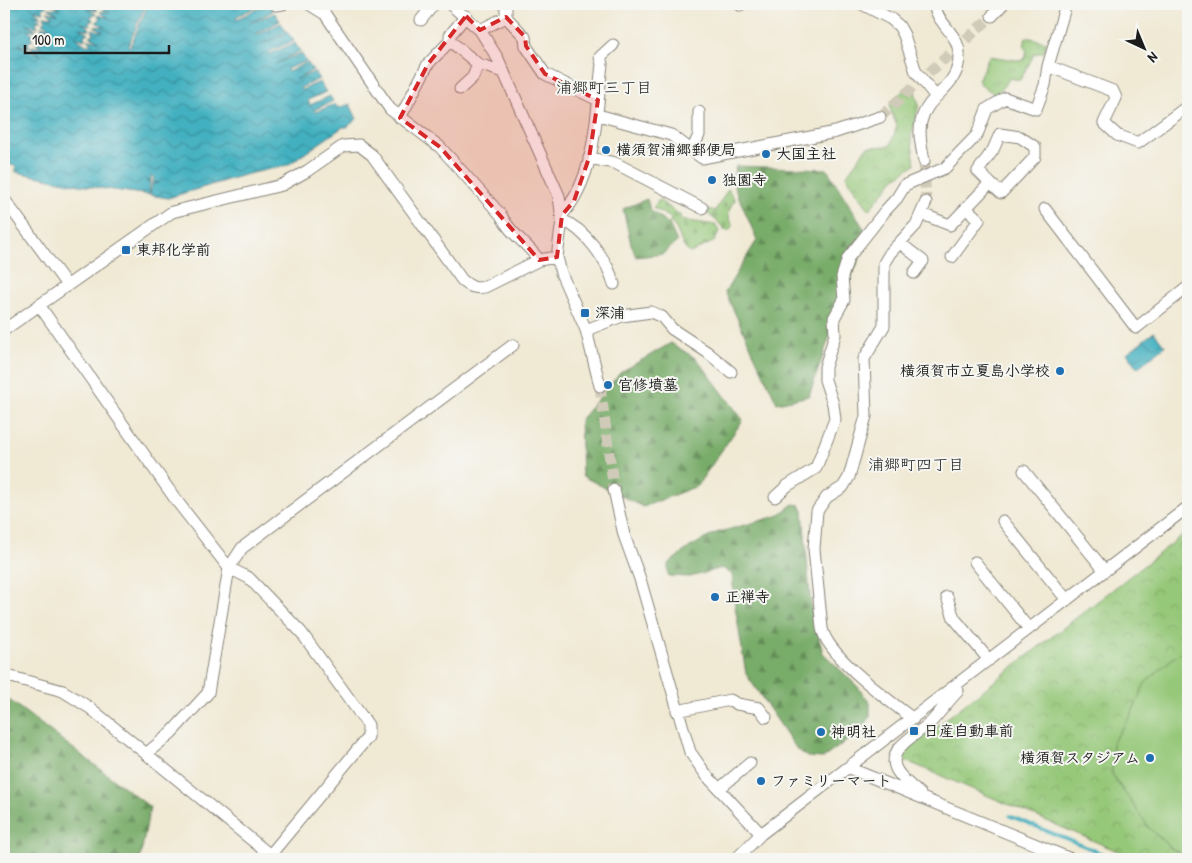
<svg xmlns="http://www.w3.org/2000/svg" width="1192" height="863" font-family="'Patrick Hand','Klee One',sans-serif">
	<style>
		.grass { fill: url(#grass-tufts); stroke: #59724a }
		.forest { fill: url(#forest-firs); stroke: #4a6442 }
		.cemetery { fill: url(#cemetery-stones); stroke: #59724a }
		.park { fill: url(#park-crowns); stroke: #59724a }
		.pitch { fill: #96c879; stroke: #59724a }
		.water { fill: url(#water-waves); stroke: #30666e }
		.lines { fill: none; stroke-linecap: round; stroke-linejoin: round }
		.stream { stroke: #43b0c0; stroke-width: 3 }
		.minor-tunnel { stroke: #d0cab8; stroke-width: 11; stroke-dasharray: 11 5.5; stroke-linecap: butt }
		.minor-casing { stroke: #868278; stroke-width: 13 }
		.minor { stroke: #fff; stroke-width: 11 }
		.marked { fill: #d62828; fill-opacity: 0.2; stroke: #d62828; stroke-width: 4; stroke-dasharray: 10 6; stroke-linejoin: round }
		.poi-dot { fill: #1f6fb2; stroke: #f6f6f2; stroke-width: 2 }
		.labels { text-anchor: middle; stroke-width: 4; stroke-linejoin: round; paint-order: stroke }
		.poi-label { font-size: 15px; font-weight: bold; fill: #1c1c1c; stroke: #f6f6f2; text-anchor: start }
		.neighbourhood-label { font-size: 16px; fill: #1c1c1c; stroke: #f6f6f2 }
	</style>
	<defs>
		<pattern id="grass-tufts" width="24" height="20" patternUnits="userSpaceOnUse" patternTransform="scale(1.25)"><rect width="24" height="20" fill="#96c879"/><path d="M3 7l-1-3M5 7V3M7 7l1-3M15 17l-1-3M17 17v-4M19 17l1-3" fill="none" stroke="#81ab68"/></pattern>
		<pattern id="forest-firs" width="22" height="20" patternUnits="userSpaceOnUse" patternTransform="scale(1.25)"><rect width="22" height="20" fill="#78ac69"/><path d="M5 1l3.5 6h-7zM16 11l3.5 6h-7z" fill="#628b56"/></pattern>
		<pattern id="cemetery-stones" width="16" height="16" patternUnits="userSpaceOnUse" patternTransform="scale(1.25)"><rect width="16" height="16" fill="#96c879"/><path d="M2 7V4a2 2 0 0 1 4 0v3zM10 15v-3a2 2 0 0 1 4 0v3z" fill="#81ab68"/></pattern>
		<pattern id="park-crowns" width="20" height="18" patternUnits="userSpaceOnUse" patternTransform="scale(1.25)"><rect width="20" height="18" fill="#96c879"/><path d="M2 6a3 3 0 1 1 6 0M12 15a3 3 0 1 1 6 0" fill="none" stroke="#81ab68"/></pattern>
		<pattern id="water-waves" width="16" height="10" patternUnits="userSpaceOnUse" patternTransform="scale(1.25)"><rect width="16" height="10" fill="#43b0c0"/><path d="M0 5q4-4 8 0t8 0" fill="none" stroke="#378e9b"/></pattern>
	</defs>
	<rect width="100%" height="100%" fill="#f6f6f2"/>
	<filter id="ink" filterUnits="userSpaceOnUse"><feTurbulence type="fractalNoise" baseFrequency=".02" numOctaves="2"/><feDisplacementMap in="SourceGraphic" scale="10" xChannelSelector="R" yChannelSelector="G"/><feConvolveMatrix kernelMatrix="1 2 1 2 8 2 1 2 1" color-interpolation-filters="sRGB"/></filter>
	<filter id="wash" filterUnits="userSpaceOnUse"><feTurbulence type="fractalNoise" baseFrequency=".0096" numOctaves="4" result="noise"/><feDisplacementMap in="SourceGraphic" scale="20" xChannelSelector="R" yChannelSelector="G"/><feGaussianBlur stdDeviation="1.12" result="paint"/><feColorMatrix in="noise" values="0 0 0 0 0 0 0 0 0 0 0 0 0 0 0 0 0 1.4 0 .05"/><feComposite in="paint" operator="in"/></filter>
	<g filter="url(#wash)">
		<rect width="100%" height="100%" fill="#f0e9d4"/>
		<!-- grass -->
		<path class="grass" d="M1026 37 1047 42 1044 52 1034 54C1030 64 1025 70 1020 80L1010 78 996 95 981 85 978 80 989 56 1023 61 1027 51 1024 47Z"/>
		<!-- forest -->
		<path class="forest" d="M736 166 827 169 869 237 845 292 809 396 777 403 725 292 757 240 732 181Z
			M647 199 650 210 669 224 677 242 663 254 636 257 631 244 623 209Z
			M671 343 698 360 743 420 697 486 643 507 582 476 580 420 621 372Z
			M793 504 800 505 803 511 811 608 823 653 857 686 870 703V717L862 730 823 758 807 757 796 748 746 674 735 606 732 574 722 568 690 577 668 576V564L690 547 716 533 777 516Z
			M4 696 150 807 140 859H4Z"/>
		<!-- cemetery -->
		<path class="cemetery" d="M728 189 735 200C727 210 727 214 733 226L727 232 717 221 704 211 706 208 715 211Z
			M659 200 680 215 681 220 716 225 719 231 715 241 690 253C678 245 682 231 670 222L671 218 653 208Z"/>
		<!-- park -->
		<path class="park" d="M913 85 919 105 911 136 915 164 894 179 869 210 846 176 867 147 890 146 897 126 889 106 899 94Z
			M1188 531V859H1136L897 757Z"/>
		<!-- pitch -->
		<path class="pitch" d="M1188 650V857L1174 850 1149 828 1112 774 1113 742 1131 715 1145 683 1174 657Z"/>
		<!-- water -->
		<path class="water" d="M4 4H45L47 6 42 8 44 12 34 10 42 17 31 14 41 20 36 22 38 27 26 24 37 30H27L35 35 30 36 33 40 28 42 30 47 18 45 41 55 31 48 32 46 42 48 34 42H43L36 36 47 38 38 31 50 33 42 30 41 26 52 29 42 23 46 21 44 16 53 17 47 11 58 14 48 8 60 9 51 4 100 5 95 7 97 11 87 9 96 14 91 16 93 21H89L91 25 81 23 88 26 90 30 79 28 88 33 84 35 85 40 75 37 86 45 91 44 88 39 99 41 90 36 94 34 92 29 103 32 94 26 105 27 96 22 100 20 98 15 109 18 100 12 104 11 111 13 102 8 106 6 105 4H146L128 46 130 47 148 4H263L235 17 236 19 268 4 273 11 249 23 275 13 280 21 256 34 257 35 281 23 287 32 262 44 288 33 294 41 268 52 269 54 295 43 300 51 275 64 301 53 306 61 287 69 288 72 307 62 313 70 295 80 314 72 319 79 300 88 301 90 320 82 326 92 308 100 310 105 330 96 333 101 314 110 315 112 335 104 338 108 350 104 357 119 347 127H343L288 165 244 175 168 198 150 195 152 183H159L153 182 154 177 151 176V182L145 181 150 183 149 195 79 185 16 172V166L4 164V7L6 8Z
			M1154 332 1165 346 1137 368 1127 353Z"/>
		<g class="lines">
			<!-- stream -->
			<path class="stream" d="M1010 816 1116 859"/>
		</g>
	</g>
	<g filter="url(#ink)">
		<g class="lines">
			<!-- minor-tunnel -->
			<path class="minor-tunnel" d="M880 117 992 16
				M924 161 926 202
				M600 386 614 490"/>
			<defs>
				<path id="minor" d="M309 4 325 14 390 109 440 147 501 215C509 233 528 244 539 260
					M450 4 480 30 498 59 559 196 562 220 557 257 561 273 586 330 600 386
					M862 4 891 19 899 26 904 35 916 72 936 97
					M276 5 283 4
					M740 5 742 4
					M992 16 1003 4
					M506 17V4
					M421 20 434 4
					M480 30 506 17 525 37 526 46 545 74 598 100
					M450 41 478 64 504 72
					M1048 66 1113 91 1116 98 1104 123 1117 135 1138 143 1188 106
					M460 89 473 77 478 64
					M598 115 671 135 702 158 836 132 880 117
					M400 118 428 64 450 41V35L466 16
					M692 150 699 135V112
					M589 158 615 163 702 208
					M924 161C922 148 918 135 921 122 927 93 960 89 959 54 959 34 937 24 934 4
					M4 199 67 285
					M1045 209 1136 328 1188 287
					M922 214 950 225 990 183 978 171 993 150 1000 134 1020 137 1035 147V157L1001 193 990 183
					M562 215C597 175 596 114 602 64L600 57 613 45
					M562 220C585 229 607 260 614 284
					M900 243 923 261 914 273
					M952 257 979 220 966 208
					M39 305 176 500 229 568 249 578 301 632 368 725V737L270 855
					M4 330 172 212 282 185 307 171 343 146 359 145 372 155 462 280C470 287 475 289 485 287L539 260 557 257
					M586 330 622 316 651 312 662 317 672 329 707 352 731 372
					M1024 471 1105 571
					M614 490 624 535 640 579 690 752 707 776 761 834
					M775 497 787 486 816 468 835 419 833 404 825 380V367L835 335 834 318 844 300 842 277 848 258 885 211 897 198 905 185 945 168 977 135 987 109 1005 98 1036 109 1045 85 1048 66 1066 4
					M1003 521 1067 600
					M975 562 1029 629
					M947 597 954 618 989 660
					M4 675 63 691 90 708 275 859
					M677 711 730 700 737 704 759 708 766 717
					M913 719C891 702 826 655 822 628L814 549 817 511 827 497 843 487 849 477 866 416 864 359 884 326V263L890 253 916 225 926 202
					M146 754 171 733 208 693 229 568 242 548 513 345
					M849 768 1071 859
					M719 789 750 763
					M920 794C912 787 901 779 896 769 886 748 918 734 930 723 940 713 948 701 958 691
					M736 859 761 834 1188 507"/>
			</defs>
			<!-- minor casing -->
			<use href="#minor" class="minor-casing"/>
			<!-- minor -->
			<use href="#minor" class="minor"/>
		</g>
	</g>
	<!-- marked area -->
	<path class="marked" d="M466 16 480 30 506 17 525 37 526 46 545 74 598 100 589 158 574 201 562 215 557 257 539 260 440 147 400 118 428 64Z"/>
	<!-- markers -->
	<g class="poi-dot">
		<circle cx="606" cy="150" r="5"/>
		<circle cx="766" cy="154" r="5"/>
		<circle cx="712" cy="180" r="5"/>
		<rect x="121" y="245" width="10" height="10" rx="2.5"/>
		<rect x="580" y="308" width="10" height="10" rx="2.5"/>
		<circle cx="1060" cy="371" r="5"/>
		<circle cx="608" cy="385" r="5"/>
		<circle cx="715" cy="597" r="5"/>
		<rect x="909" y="726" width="10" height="10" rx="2.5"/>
		<circle cx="821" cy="732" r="5"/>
		<circle cx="1150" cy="758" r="5"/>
		<circle cx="761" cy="781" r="5"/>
	</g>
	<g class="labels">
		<!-- poi labels -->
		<g class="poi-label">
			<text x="616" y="155">横須賀浦郷郵便局</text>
			<text x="776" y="159">大国主社</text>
			<text x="722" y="185">独園寺</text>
			<text x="136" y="255">東邦化学前</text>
			<text x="595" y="318">深浦</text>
			<text x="1050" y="376" text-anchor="end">横須賀市立夏島小学校</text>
			<text x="618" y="390">官修墳墓</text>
			<text x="725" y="602">正禅寺</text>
			<text x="924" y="736">日産自動車前</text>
			<text x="831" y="737">神明社</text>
			<text x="1140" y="763" text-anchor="end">横須賀スタジアム</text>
			<text x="771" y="786">ファミリーマート</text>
		</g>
		<!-- neighbourhood labels -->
		<g class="neighbourhood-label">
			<text x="604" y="93">浦郷町三丁目</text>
			<text x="916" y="470">浦郷町四丁目</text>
		</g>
	</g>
	<!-- margin -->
	<rect width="1192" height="863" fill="none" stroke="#f6f6f2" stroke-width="20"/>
	<!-- north arrow -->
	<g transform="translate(1144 48) rotate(136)" stroke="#f6f6f2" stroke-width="4" paint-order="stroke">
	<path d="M0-4L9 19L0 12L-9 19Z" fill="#1c1c1c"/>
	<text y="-8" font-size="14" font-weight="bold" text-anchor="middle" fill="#1c1c1c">N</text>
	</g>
	<!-- scale -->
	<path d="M25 45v8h144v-8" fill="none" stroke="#1c1c1c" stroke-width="2.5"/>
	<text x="32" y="45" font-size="15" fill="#1c1c1c" stroke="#f6f6f2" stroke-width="4" paint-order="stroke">100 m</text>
</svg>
